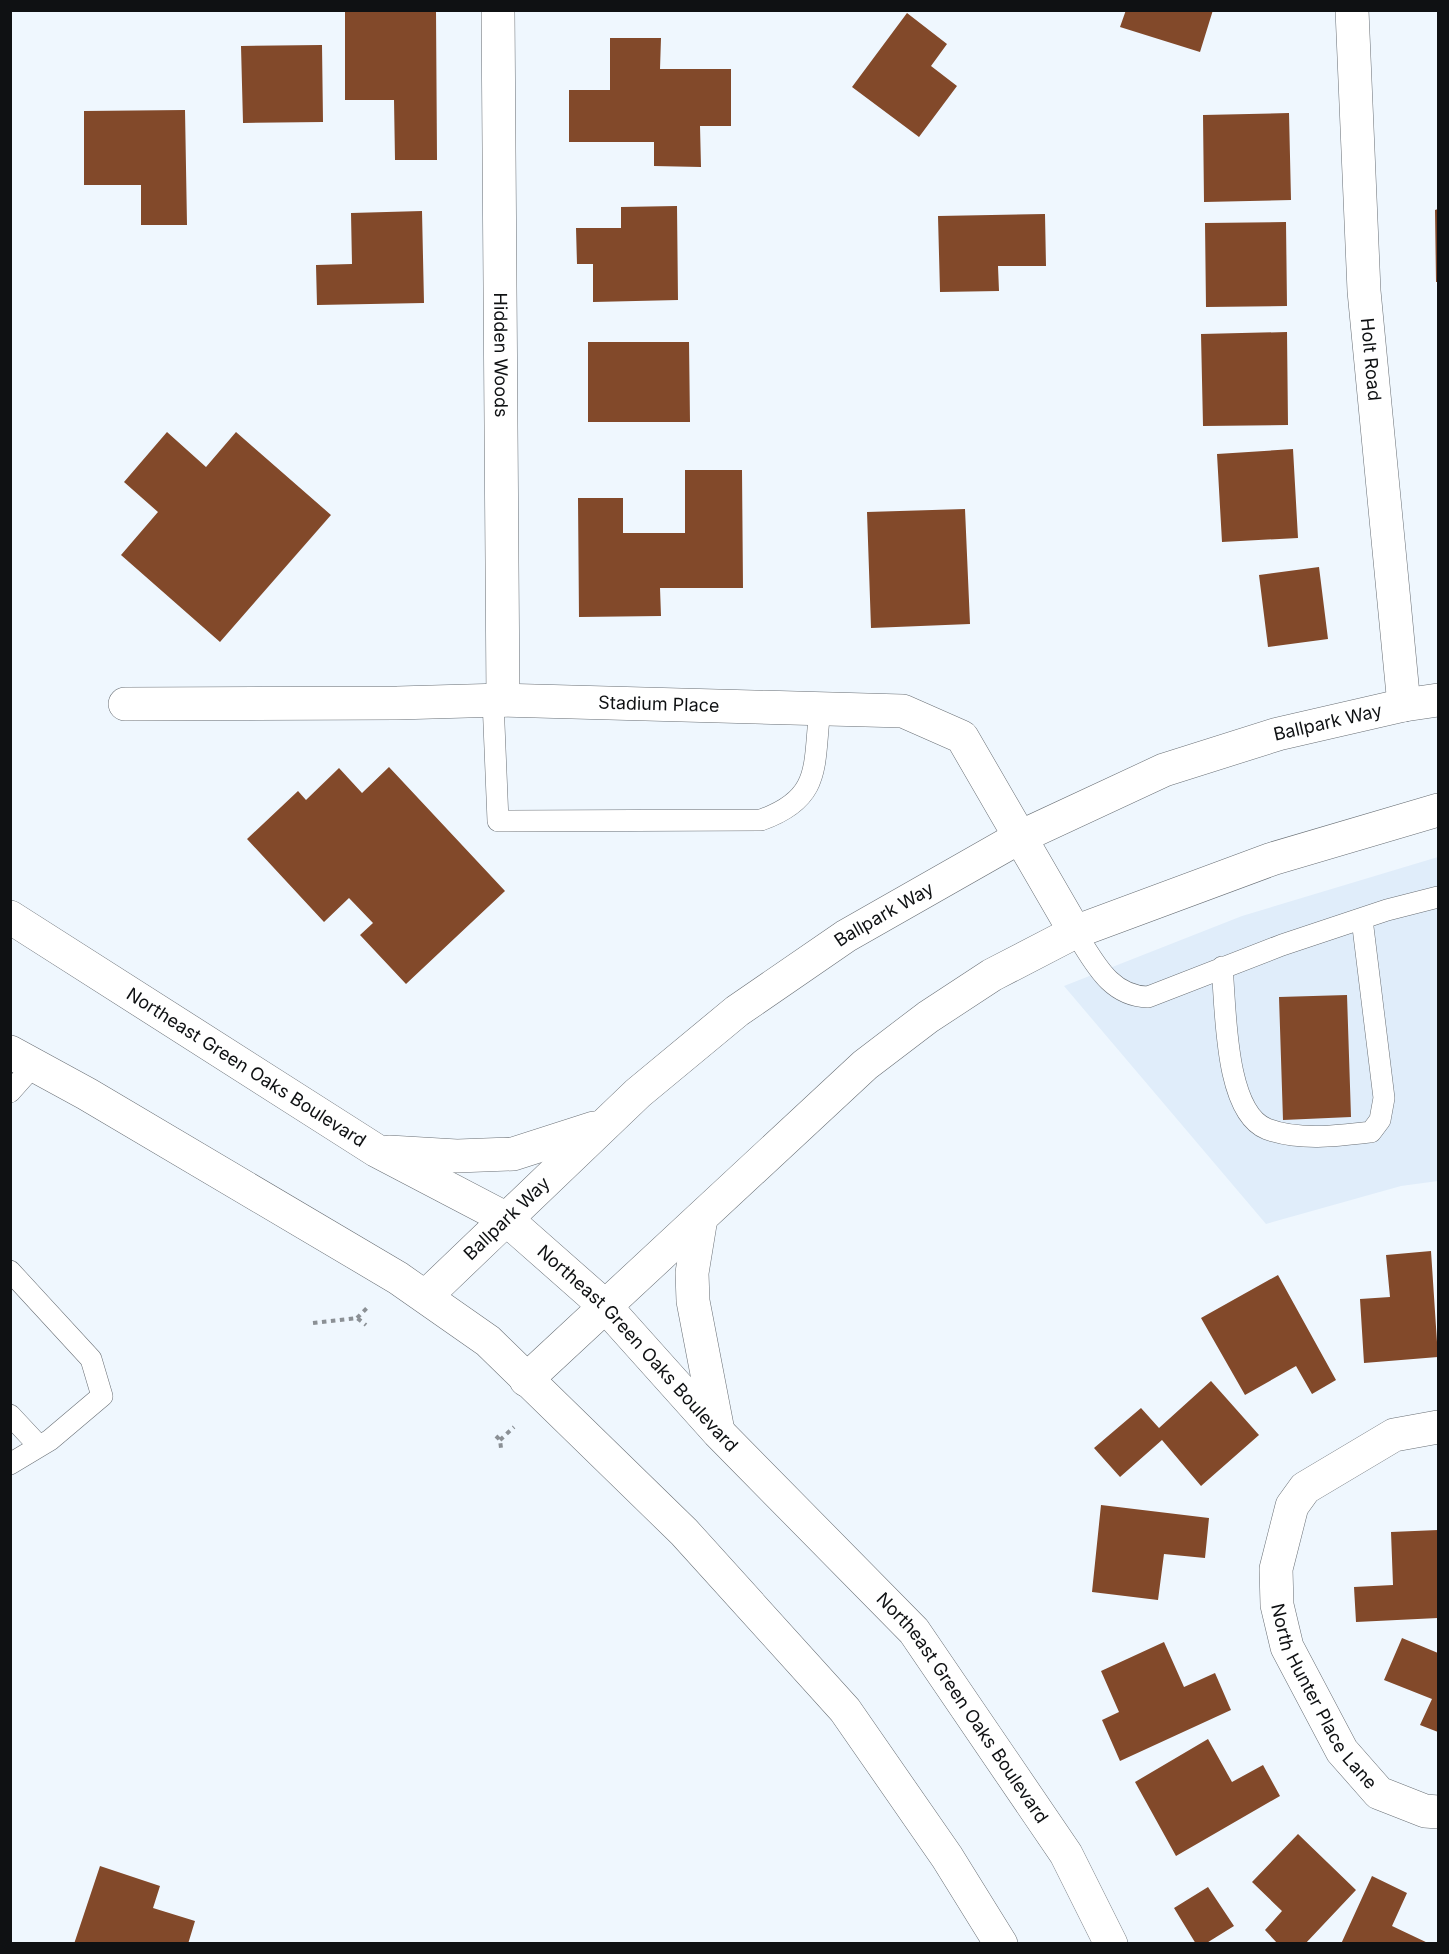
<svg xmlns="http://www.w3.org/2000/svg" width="1449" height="1954" font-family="Inter,sans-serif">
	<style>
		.built { fill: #e0edfa }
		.building { fill: #82492a }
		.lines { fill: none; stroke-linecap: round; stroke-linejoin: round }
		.lane-casing { stroke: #696f75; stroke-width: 22 }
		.street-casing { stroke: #696f75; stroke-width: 34 }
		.secondary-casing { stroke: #696f75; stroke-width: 34 }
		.path { stroke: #8b9095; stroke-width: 4; stroke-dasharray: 4.5 4.5; stroke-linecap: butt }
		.lane { stroke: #fff; stroke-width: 21 }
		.street { stroke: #fff; stroke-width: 33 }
		.secondary { stroke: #fff; stroke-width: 33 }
		.labels { text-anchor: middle; stroke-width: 6; stroke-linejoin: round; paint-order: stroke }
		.street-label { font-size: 18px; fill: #0f1113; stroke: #eff7fe }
	</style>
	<rect width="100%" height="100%" fill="#eff7fe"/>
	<!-- built -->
	<path class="built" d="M1438 857V1181L1401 1186 1266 1224 1064 986 1242 916Z"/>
	<!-- building -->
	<path class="building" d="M345 10H436L437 160H395L394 100H345Z
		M1126 10H1213L1200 52 1120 27Z
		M907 13 947 44 931 66 957 86 919 137 852 87Z
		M610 38H661L660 69H731V126H700L701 167 654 166V142H569V90H610Z
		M322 45 323 122 243 123 241 46Z
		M185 110 187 225H141V185H84V111Z
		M1289 113 1291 200 1204 202 1203 115Z
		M677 206 678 300 593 302V264H577L576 228H621V207Z
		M1438 209V282H1436L1435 210Z
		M422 211 424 303 317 305 316 265 352 264 351 213Z
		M1045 214 1046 266H998L999 291 940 292 938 216Z
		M1286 222 1287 306 1206 307 1205 223Z
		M1287 332 1288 425 1203 426 1201 334Z
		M588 342H689L690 422H588Z
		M167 432 206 467 236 432 331 515 220 642 121 555 158 512 124 482Z
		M1293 449 1298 538 1222 542 1217 454Z
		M685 470H742L743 588H660L661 616 579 617 578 498H623V533H685Z
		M965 509 970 624 871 628 867 512Z
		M1319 567 1328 639 1268 647 1259 575Z
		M389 767 505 891 406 984 360 935 373 923 349 898 324 922 247 839 298 791 306 800 339 768 362 793Z
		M1347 995 1351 1117 1283 1120 1279 997Z
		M1431 1251 1438 1357 1364 1363 1360 1299 1390 1297 1386 1255Z
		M1278 1275 1336 1380 1312 1394 1296 1366 1245 1395 1201 1318Z
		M1211 1381 1259 1435 1201 1486 1162 1440 1120 1477 1094 1448 1141 1408 1159 1428Z
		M1101 1505 1209 1518 1205 1558 1164 1554 1158 1600 1092 1592Z
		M1438 1530V1618L1356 1622 1354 1587 1393 1585 1391 1532Z
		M1402 1638 1438 1653V1732L1420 1725 1432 1699 1384 1680Z
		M1164 1642 1184 1687 1215 1673 1231 1710 1120 1761 1102 1720 1119 1712 1101 1671Z
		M1208 1739 1232 1782 1263 1765 1280 1796 1176 1856 1135 1782Z
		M1298 1834 1356 1890 1305 1944H1278L1265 1930 1282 1911 1252 1882Z
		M100 1866 160 1886 153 1908 195 1921 188 1944H74Z
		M1372 1876 1407 1893 1392 1926 1430 1944H1341Z
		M1208 1887 1234 1926 1205 1944H1196L1174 1908Z"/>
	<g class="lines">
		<defs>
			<path id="lane" d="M493 700 498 821 761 820C823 798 813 765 820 709
				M1075 932C1094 961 1109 996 1148 997L1282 945 1387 910 1438 897
				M1222 967C1226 1007 1224 1112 1267 1129 1299 1141 1338 1136 1371 1132L1380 1120 1384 1098 1362 919
				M10 1092 34 1065
				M10 1271 91 1359 102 1396 50 1440 10 1464
				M10 1415 39 1446"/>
			<g id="street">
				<path id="s1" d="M498 10 503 700"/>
				<path id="s2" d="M1352 10 1364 291 1404 705"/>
				<path id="s3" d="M125 704 397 703 503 700 903 711 962 737 1075 932"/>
				<path id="s4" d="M1438 1427 1394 1435 1305 1488 1292 1506 1276 1569 1277 1605 1287 1647 1342 1751 1379 1793 1425 1811 1438 1812"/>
			</g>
			<g id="secondary">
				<path id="s5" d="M10 917 377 1151 505 1218 606 1307 718 1432 914 1631 1066 1854 1111 1944"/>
				<path d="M10 1052 87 1094 398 1278 488 1341 684 1532 845 1710 947 1857 1001 1944"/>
				<path d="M389 1152 457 1156 513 1154 594 1128"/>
				<path d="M701 1218 692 1273 693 1301 718 1431"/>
				<path id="s6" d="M426 1296 638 1093 737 1011 846 936 1020 837 1164 770 1278 734 1404 705 1438 700"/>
				<path d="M526 1380 865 1065 928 1017 992 975 1075 932 1272 859 1438 810"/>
			</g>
		</defs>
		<!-- lane casing -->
		<use href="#lane" class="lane-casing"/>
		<!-- street casing -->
		<use href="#street" class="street-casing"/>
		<!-- secondary casing -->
		<use href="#secondary" class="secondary-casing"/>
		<!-- path -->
		<path class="path" d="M357 1318 368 1307
			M313 1323 357 1318 366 1325
			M496 1436 500 1440 501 1448
			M500 1440 514 1427"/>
		<!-- lane -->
		<use href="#lane" class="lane"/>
		<!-- street -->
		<use href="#street" class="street"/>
		<!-- secondary -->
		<use href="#secondary" class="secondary"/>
	</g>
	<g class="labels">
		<!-- street labels -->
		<g class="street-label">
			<text dy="6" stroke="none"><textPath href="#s1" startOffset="345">Hidden Woods</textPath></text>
			<text dy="6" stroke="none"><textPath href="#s2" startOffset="350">Holt Road</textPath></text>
			<text dy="6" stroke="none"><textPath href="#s3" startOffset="534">Stadium Place</textPath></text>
			<text dy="6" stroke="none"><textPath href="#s6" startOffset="1084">Ballpark Way</textPath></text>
			<text dy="6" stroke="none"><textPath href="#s6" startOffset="598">Ballpark Way</textPath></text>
			<text dy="6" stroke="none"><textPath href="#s5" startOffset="280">Northeast Green Oaks Boulevard</textPath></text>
			<text dy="6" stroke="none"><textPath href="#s6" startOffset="112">Ballpark Way</textPath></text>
			<text dy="6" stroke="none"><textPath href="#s5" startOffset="766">Northeast Green Oaks Boulevard</textPath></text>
			<text dy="6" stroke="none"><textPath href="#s4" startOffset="375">North Hunter Place Lane</textPath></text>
			<text dy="6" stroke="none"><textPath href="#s5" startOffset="1252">Northeast Green Oaks Boulevard</textPath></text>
		</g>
	</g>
	<!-- border -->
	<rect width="1449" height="1954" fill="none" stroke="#0f1113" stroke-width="24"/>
</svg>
